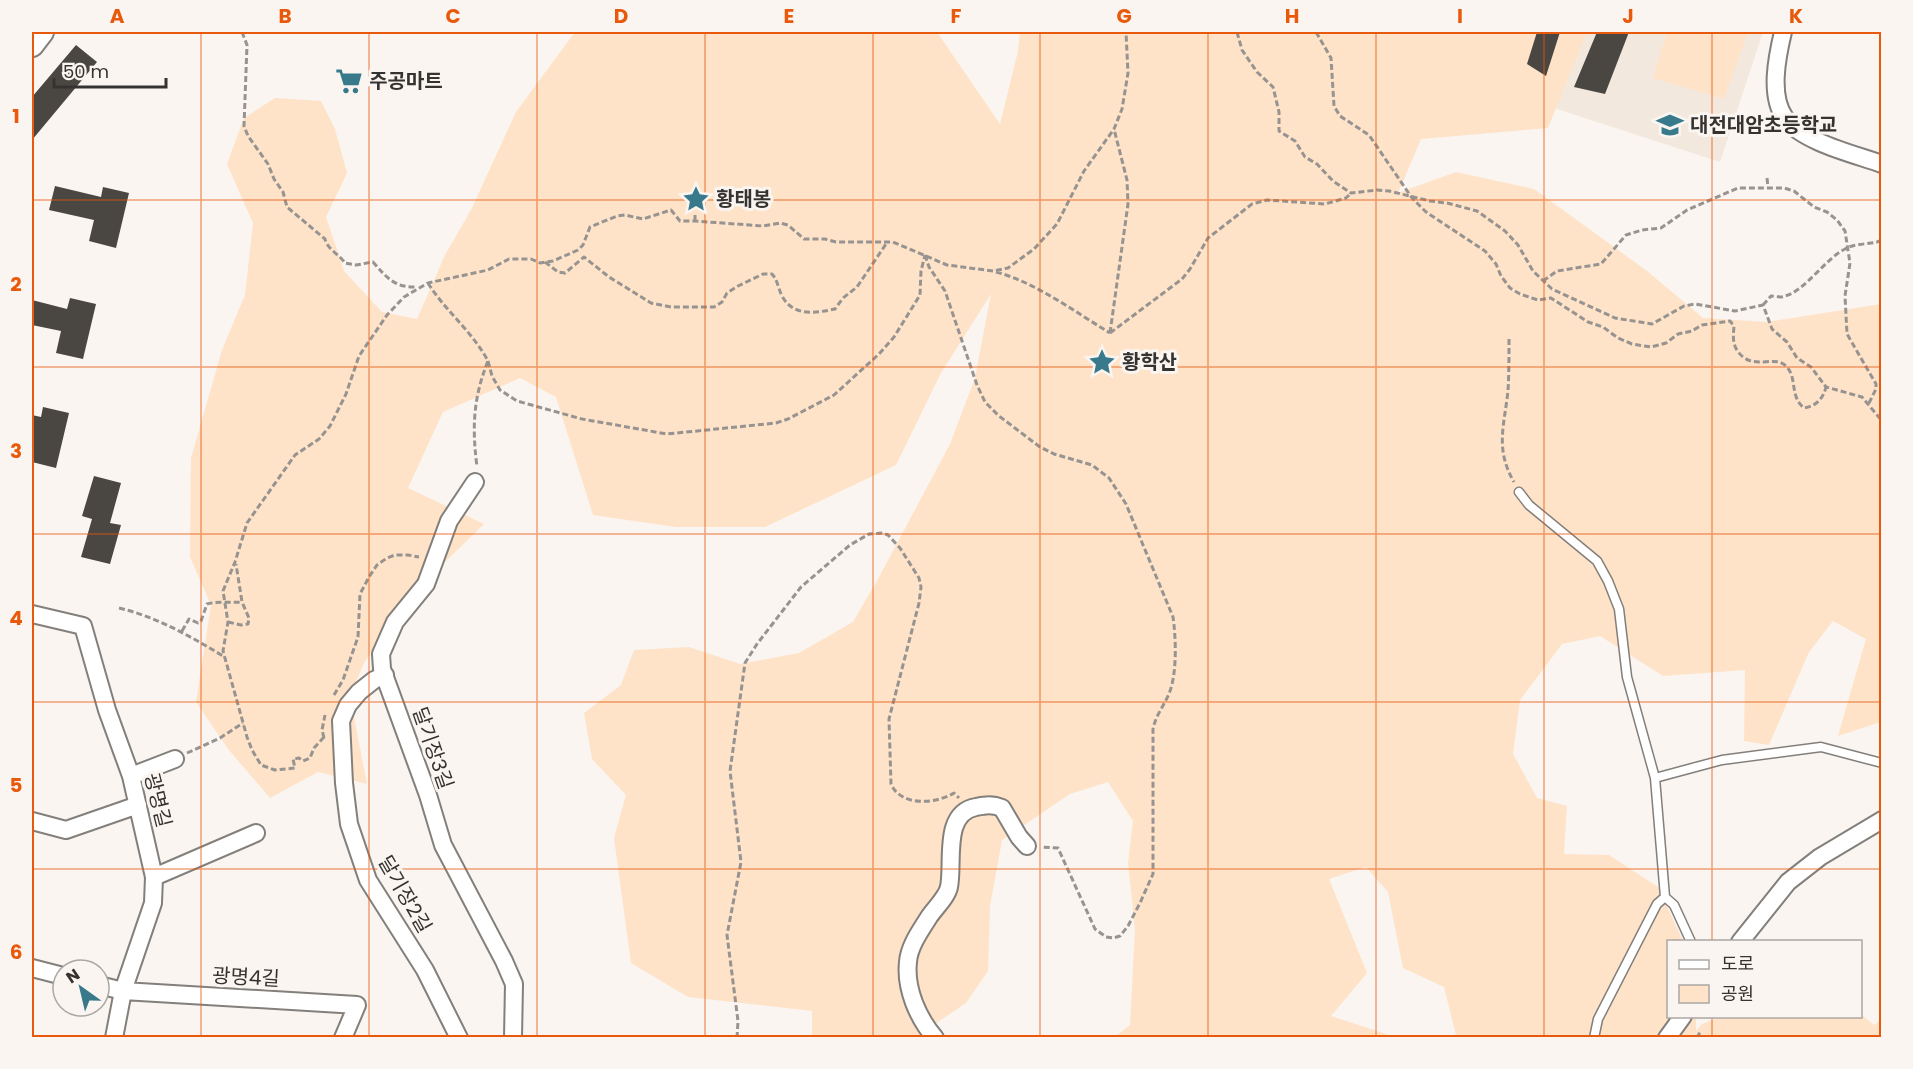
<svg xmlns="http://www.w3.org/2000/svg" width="1913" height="1069" font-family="Poppins,'Noto Sans KR',sans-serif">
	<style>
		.built { fill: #f3e8dd }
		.green { fill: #fee3c8 }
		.building { fill: #4a4642 }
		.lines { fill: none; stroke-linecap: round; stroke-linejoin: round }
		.lane-casing { stroke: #837f7b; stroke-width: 11 }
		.street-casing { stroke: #837f7b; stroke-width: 20 }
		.secondary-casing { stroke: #837f7b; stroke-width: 26 }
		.path { stroke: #979390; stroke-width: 3; stroke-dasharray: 6 3; stroke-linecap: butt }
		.lane { stroke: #fff; stroke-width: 8 }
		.street { stroke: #fff; stroke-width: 16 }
		.secondary { stroke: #fff; stroke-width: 22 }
		.grid { fill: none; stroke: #e8590c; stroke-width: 1.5; stroke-opacity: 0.55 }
		.labels { text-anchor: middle; stroke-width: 6; stroke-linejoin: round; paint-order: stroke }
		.poi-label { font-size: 20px; font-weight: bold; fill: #353331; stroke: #faf5f0; text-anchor: start }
		.street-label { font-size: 20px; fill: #353331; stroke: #faf5f0 }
		.neatline { fill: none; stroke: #e8590c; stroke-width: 2 }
		.grid-label { font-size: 20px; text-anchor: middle; font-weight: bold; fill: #e8590c }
	</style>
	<rect width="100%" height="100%" fill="#faf5f0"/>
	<!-- built -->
	<path class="built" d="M1516 32H1763L1720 162 1496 89Z"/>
	<!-- green -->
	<path class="green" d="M575 32H937L1000 124 1018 51 1020 32H1587L1548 128 1421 139 1398 193 1456 172 1534 189 1647 271 1703 318 1767 322 1881 304V722L1838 736 1866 639 1833 621 1809 652 1769 745 1744 741 1745 670 1663 676 1600 636 1562 644 1520 700 1513 754 1537 798 1567 806 1564 854 1609 855 1658 887 1683 941 1668 942V1016L1696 1017V1031L1702 1024 1720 1017 1860 1016 1861 1014 1874 1025 1881 1019V1037H1459L1456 1035 1444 987 1403 968 1388 892 1366 867 1329 879 1367 973 1331 1016 1395 1037H1115L1130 1025 1135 929 1128 863 1133 821 1108 782 1070 794 1002 840 990 906 988 971 966 1003 916 1037H812V1011L688 997 631 963 614 838 626 795 592 759 584 713 621 685 634 650 689 647 740 664 799 653 853 622 878 579 950 444 975 378 991 294 941 373 896 465 765 527H676L593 515 556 397 520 378 443 412 408 488 484 524 407 599 364 663 350 696 367 784 318 772 270 798 228 749 196 702 211 605 190 557 191 458 222 350 245 295 253 223 227 164 244 118 275 98 321 101 335 129 347 173 326 217 344 271 382 312 417 319 445 255 471 210 516 112Z
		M1667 32H1748L1724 99 1653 78Z"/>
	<!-- building -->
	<path class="building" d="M1537 32H1560L1546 76 1527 64Z
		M1597 32H1629L1605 94 1574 87Z
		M76 45 97 62 32 140V97Z
		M55 186 101 197 103 187 129 193 116 248 89 241 94 220 49 210Z
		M70 298 96 304 83 359 56 353 61 331 32 325V300L67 309Z
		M43 407 69 413 56 468 32 462V415L41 417Z
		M94 476 121 483 110 523 121 525 110 564 81 557 92 519 82 516Z"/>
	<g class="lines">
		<defs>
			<path id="lane" d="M1519 492 1529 505 1597 561 1608 581 1619 609 1627 677 1655 778 1665 897 1674 905 1691 942
				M1655 778 1722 760 1821 747 1882 763
				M1594 1038 1598 1019 1657 904 1665 897"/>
			<path id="street" d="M1783 32C1777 57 1769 96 1785 118 1802 142 1854 154 1882 164
				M475 482 449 521 426 584 395 622 381 654 382 669 428 795 443 845 504 961 514 984 513 1038
				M32 614 83 626 107 710 131 776 154 877 153 903 123 991 114 1038
				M385 675 374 680 359 692 348 705 341 721 344 783 349 824 368 880 425 970 459 1038
				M131 776 175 759
				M32 821 66 830 138 805
				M154 877 256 833
				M1740 942 1788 882 1820 857 1882 820
				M32 968 63 976
				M99 985 123 991 357 1005 343 1038
				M935 1038C918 1018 905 989 908 962 909 946 921 930 929 917 935 908 947 897 949 887 954 863 942 813 976 807 986 805 992 804 1002 808L1019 837 1027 846
				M1667 1038 1683 1016"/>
			<path id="secondary" d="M32 45 42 32"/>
		</defs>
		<!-- lane casing -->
		<use href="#lane" class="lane-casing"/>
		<!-- street casing -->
		<use href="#street" class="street-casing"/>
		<!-- secondary casing -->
		<use href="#secondary" class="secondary-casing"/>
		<!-- path -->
		<path class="path" d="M242 32 247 45 244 126 248 136 268 164 274 179 283 192 287 207 325 239C327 249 340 255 345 263L356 265 373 262C387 278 395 288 417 287
			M1237 32 1242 50 1257 72 1273 87 1279 112V131L1295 141 1305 157 1317 164 1333 181 1351 193 1377 190 1389 191 1430 201 1447 203 1477 211 1505 231 1518 245 1533 271 1552 289 1615 318 1652 324 1684 306 1695 304 1735 311 1763 305 1772 329 1787 342 1797 358 1811 367 1826 387 1862 397 1882 421
			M1316 32 1331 58 1334 106 1340 116 1369 135 1412 198 1426 212 1485 251 1496 264 1501 276 1510 288 1520 294 1538 300 1551 298 1588 322 1603 327 1618 338 1632 344 1651 347 1666 343 1678 334 1692 331 1702 325 1730 321 1734 326C1733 338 1732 347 1742 356 1756 369 1775 355 1786 366 1798 378 1789 396 1804 408 1816 406 1823 399 1826 387
			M1767 178 1768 187
			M695 221V213
			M925 255 929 267 945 291 977 385 985 402 999 416 1040 447 1054 454 1092 465 1109 478 1126 504 1173 617C1176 637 1177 672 1170 691 1165 705 1156 714 1153 729V874L1140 903 1128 926 1120 936 1113 938 1106 937 1095 929 1058 848 1041 847
			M545 262 558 272 565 273 584 257 609 277 651 303 671 307H714L722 302 727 293 738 286 763 274H772C778 281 778 288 782 296 793 317 816 313 835 309L843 298 857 287 886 244
			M996 272C1035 282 1075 312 1110 333
			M1543 281 1557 271 1601 264 1626 235 1642 230 1661 228 1687 210 1738 188H1784L1794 191 1814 207 1827 212 1837 220 1845 231 1850 263 1845 296 1847 334 1876 384V389L1869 403
			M428 283C446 312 472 331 488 361 473 398 472 428 477 467
			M1763 305 1771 296C1775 296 1781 298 1785 296 1805 291 1825 259 1845 249 1853 244 1868 244 1877 242L1882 240
			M1110 333 1182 279 1190 269 1208 238 1252 204 1267 200 1325 204 1346 198 1351 193
			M1110 333 1128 204 1127 180 1114 129
			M1509 339C1509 356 1509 374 1508 391 1504 427 1495 449 1514 482
			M488 361 492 376 500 390 517 401 582 419 667 434 776 423 788 419 834 395 879 354 894 337 920 295 921 271 925 255
			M119 608C157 617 190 636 223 656
			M228 622 241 625 248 624 249 618 242 602 236 564
			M182 631 189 619 198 623 201 621 207 604C217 601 231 603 242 602
			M334 695 343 680 358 637 360 594 369 577 377 565 387 558 395 555H408L419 557
			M324 737 314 748 310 758 303 761 299 758 293 759 295 768 275 770 261 765 252 750 247 737 223 651 228 622 223 591 235 562 247 523 295 455 319 439 330 426 346 394 359 356 387 315 404 297 428 283 488 270 509 259H531L540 263 553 261 578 250 583 245 590 227 617 216 625 215 643 219 671 210 680 221H695L763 226 780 223 788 225 804 239H825L836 242H893L947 265 993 271 1008 268 1034 249 1057 224 1084 171 1114 129 1122 109 1128 73 1126 32
			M324 738 322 730 325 715
			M187 753 220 738 243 723
			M737 1038 738 1021 727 935 741 862 730 771 745 663 757 644 801 587 850 545 869 534 883 533 888 535 900 548 919 578 921 587 919 603 889 719 891 784C901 807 936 804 954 793L959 798
			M1697 1038 1700 1032"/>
		<!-- lane -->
		<use href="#lane" class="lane"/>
		<!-- street -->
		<use href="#street" class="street"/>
		<!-- secondary -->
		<use href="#secondary" class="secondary"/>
	</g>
	<!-- grid -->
	<path class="grid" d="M201 32V1038M369 32V1038M537 32V1038M705 32V1038M873 32V1038M1040 32V1038M1208 32V1038M1376 32V1038M1544 32V1038M1712 32V942M32 200H1882M32 367H1882M32 534H1882M32 702H1882M32 869H1882M1712 1016V1038"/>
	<!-- icons -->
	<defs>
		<symbol id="supermarket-bare" viewBox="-9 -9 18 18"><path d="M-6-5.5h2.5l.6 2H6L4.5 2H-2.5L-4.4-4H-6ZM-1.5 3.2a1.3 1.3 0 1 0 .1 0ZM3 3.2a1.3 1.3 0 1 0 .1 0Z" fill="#387a8b" stroke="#faf5f0" stroke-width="2.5" paint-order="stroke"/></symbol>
		<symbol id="school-bare" viewBox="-9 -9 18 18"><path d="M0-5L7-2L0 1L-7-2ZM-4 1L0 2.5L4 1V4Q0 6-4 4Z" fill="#387a8b" stroke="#faf5f0" stroke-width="2.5" paint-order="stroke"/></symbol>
		<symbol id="sight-bare" viewBox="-9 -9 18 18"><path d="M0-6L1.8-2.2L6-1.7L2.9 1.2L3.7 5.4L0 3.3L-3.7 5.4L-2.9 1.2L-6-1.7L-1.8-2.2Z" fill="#387a8b" stroke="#faf5f0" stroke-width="2.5" paint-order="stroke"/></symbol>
	</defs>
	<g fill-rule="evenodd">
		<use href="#supermarket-bare" x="330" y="62" width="38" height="38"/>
		<use href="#school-bare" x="1651" y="106" width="38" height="38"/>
		<use href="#sight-bare" x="677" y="180" width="38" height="38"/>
		<use href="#sight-bare" x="1083" y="343" width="38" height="38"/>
	</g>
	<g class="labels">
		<!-- poi labels -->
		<g class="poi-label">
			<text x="369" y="88">주공마트</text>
			<text x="1690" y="132">대전대암초등학교</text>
			<text x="716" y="206">황태봉</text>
			<text x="1122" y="369">황학산</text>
		</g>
		<!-- street labels -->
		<g class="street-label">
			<text transform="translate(433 748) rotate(71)" y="7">달기장3길</text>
			<text transform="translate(158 800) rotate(76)" y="7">광명길</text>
			<text transform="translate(405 894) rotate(60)" y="7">달기장2길</text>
			<text transform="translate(246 977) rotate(3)" y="7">광명4길</text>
		</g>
	</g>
	<!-- border -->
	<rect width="1913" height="1069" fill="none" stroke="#faf5f0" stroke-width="66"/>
	<!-- legend -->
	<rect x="1667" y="940" width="195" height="78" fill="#faf5f0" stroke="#aba7a4" stroke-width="1.5"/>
	<rect x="1679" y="960" width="30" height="9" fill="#ffffff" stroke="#aba7a4" stroke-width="1.5"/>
	<text x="1721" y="970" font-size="18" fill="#353331">도로</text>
	<rect x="1679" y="985" width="30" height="18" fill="#fee3c8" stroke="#aba7a4" stroke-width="1.5"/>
	<text x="1721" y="1000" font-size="18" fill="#353331">공원</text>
	<!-- north arrow -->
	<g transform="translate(81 988) rotate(326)"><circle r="28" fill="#faf5f0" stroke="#aba7a4" stroke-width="1.5"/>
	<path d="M0-4.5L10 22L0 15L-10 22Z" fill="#387a8b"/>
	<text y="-9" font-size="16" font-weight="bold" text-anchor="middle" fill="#353331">N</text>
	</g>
	<!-- scale -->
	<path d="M54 78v9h112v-9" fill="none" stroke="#353331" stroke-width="3"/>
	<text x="63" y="78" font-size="18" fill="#353331" stroke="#faf5f0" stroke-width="4.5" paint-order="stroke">50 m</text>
	<rect x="33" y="33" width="1847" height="1003" class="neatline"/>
	<g class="grid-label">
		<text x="117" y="23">A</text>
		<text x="285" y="23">B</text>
		<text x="453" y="23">C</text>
		<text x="621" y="23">D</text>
		<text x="789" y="23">E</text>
		<text x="956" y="23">F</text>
		<text x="1124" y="23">G</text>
		<text x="1292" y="23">H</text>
		<text x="1460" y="23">I</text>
		<text x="1628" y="23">J</text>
		<text x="1796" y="23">K</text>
		<text x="16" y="123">1</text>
		<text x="16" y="291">2</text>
		<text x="16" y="458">3</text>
		<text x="16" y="625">4</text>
		<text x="16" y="792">5</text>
		<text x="16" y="959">6</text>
	</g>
</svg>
